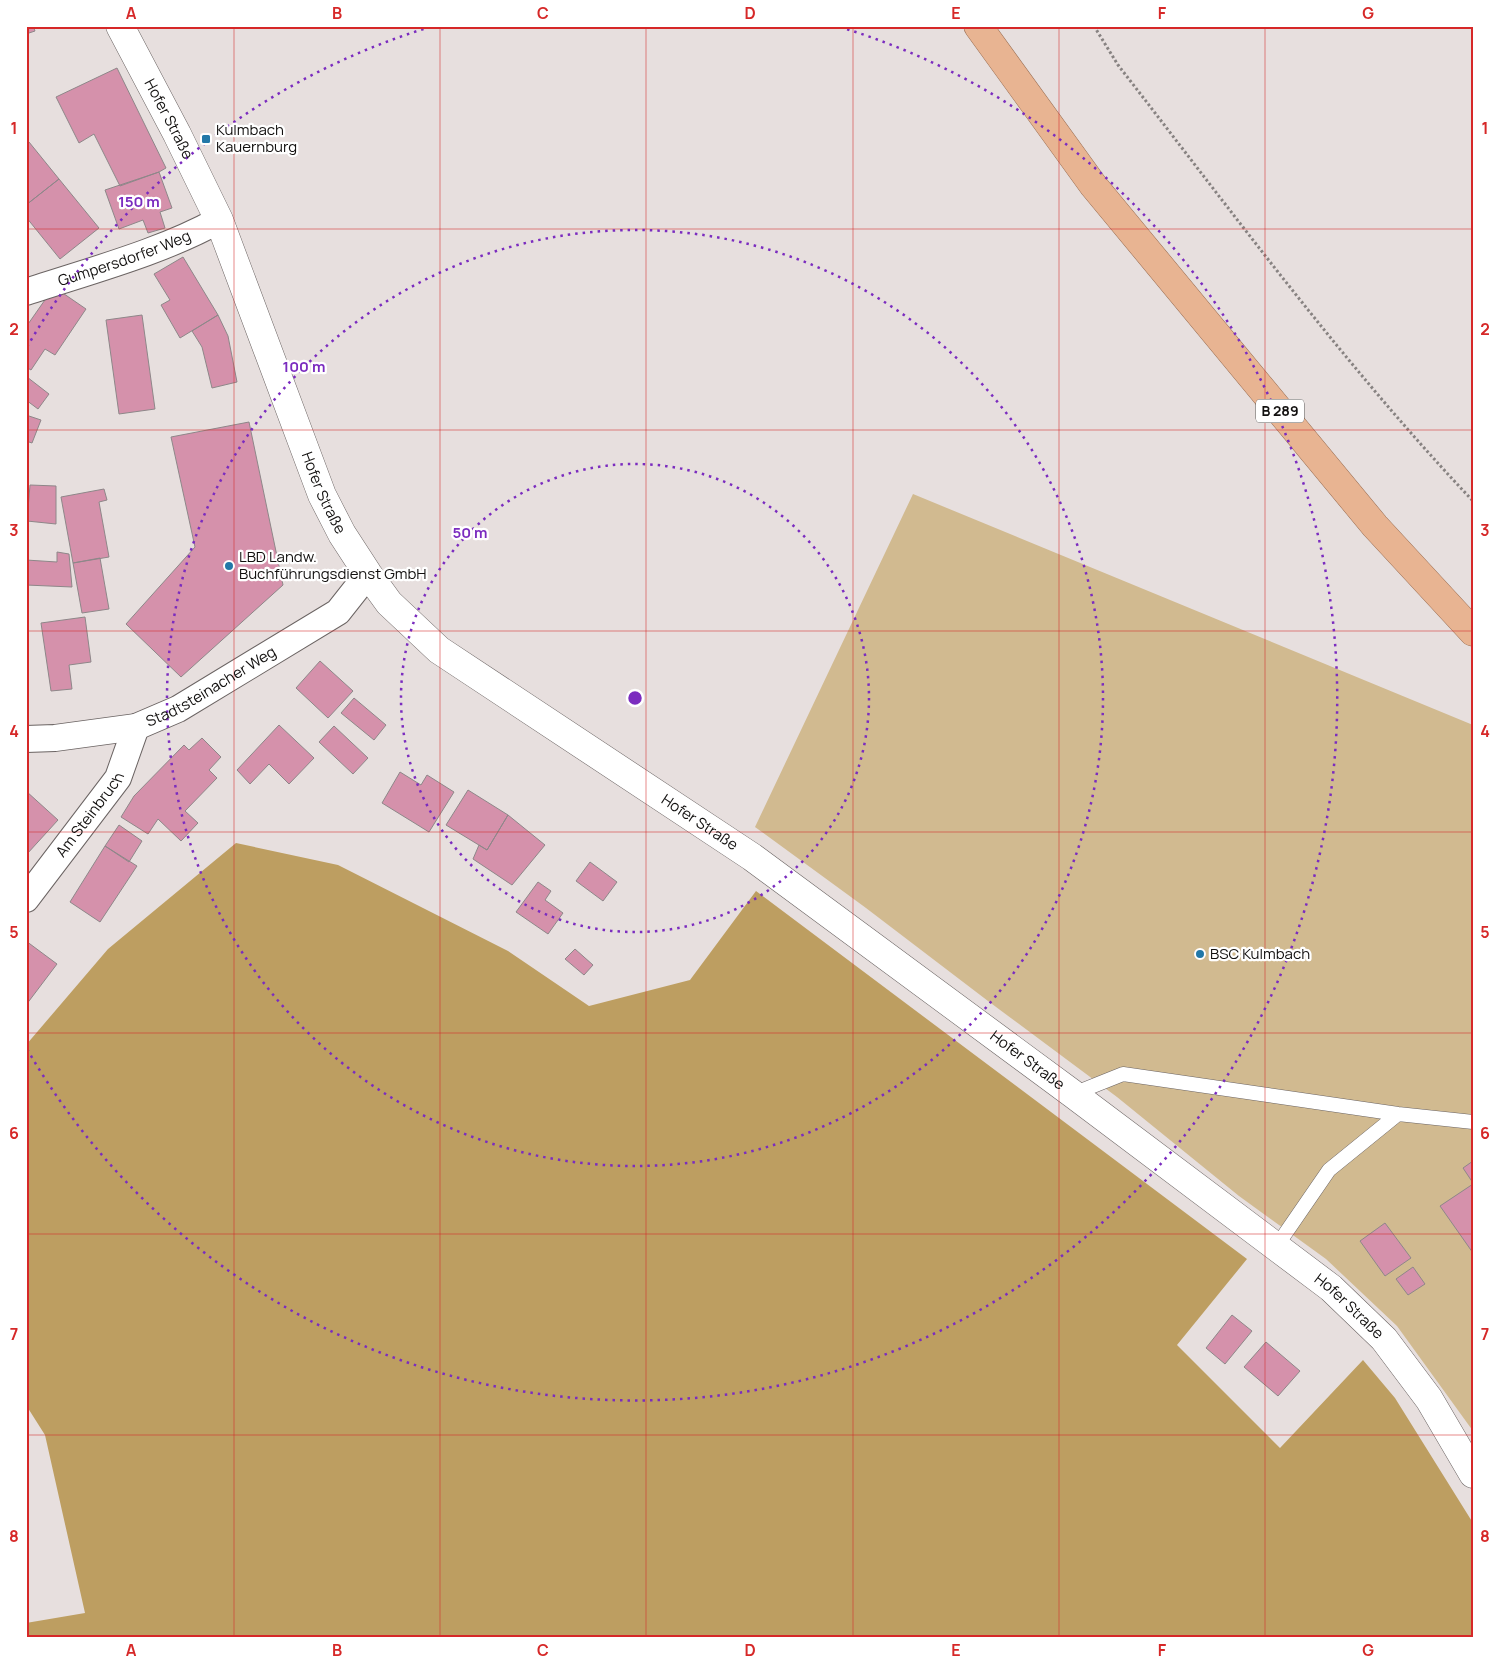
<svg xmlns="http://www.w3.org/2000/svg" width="1499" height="1664" font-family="Manrope,sans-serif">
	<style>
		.green { fill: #d1ba90 }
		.forest { fill: #bd9e61 }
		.building { fill: #d591ab; stroke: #8e8789 }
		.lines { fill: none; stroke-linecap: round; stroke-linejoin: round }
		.service-casing { stroke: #6b6463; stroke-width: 15 }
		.minor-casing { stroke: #6b6463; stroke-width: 28 }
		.tertiary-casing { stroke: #6b6463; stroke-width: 29 }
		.trunk-casing { stroke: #996e53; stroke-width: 29 }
		.path { stroke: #878281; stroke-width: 3; stroke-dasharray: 2.5 2.5; stroke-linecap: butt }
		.service { stroke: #fff; stroke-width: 14 }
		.minor { stroke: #fff; stroke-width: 26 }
		.tertiary { stroke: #fff; stroke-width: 28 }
		.trunk { stroke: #e8b492; stroke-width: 28 }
		.grid { fill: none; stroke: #d62828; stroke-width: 1; stroke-opacity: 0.55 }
		.ring { fill: none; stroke: #7b2cbf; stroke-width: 2.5; stroke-dasharray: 2.5 5 }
		.poi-dot { fill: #2278a8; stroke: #fff; stroke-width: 2 }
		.labels { text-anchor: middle; stroke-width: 4.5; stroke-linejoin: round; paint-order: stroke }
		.shield { fill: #fff; stroke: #595857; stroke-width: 1 }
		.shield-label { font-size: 14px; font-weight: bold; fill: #12100f }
		.street-label { font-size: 15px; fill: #12100f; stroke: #fff }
		.poi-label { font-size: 15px; fill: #12100f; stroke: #fff; text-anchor: start }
		.centre { fill: #7b2cbf; stroke: #fff; stroke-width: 2.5 }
		.ring-label { font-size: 15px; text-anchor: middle; font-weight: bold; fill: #7b2cbf; stroke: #fff; stroke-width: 4.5; stroke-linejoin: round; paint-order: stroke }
		.neatline { fill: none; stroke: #d62828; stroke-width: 2 }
		.grid-label { font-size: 16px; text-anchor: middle; font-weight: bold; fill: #d62828 }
	</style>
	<rect width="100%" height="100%" fill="#e7dfde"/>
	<!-- green -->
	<path class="green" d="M913 494 1473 725V1431L1397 1326 1326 1259 1239 1196 1117 1097 988 1001 866 908 755 827Z"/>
	<!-- forest -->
	<path class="forest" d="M236 843 338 865 508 951 589 1006 690 980 756 891 1247 1259 1177 1345 1280 1448 1363 1360 1395 1398 1473 1523V1638H26V1623L85 1613 45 1435 26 1405V1045L108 949Z"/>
	<!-- building -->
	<path class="building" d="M26 26H33L35 31 26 34Z
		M117 68 166 168 159 172 120 186 94 134 79 143 56 97Z
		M29 142 59 179 26 205V145Z
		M159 172 172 208 160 212 165 228 148 233 143 220 119 229 105 190Z
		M59 179 99 228 60 259 26 217V205Z
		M183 257 218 315 180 338 161 305 170 300 154 274Z
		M54 287 86 309 55 355 45 349 31 370 26 367V327Z
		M142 315 155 409 119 414 106 320Z
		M218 315 228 336 237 382 212 388 202 347 192 331Z
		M27 377 49 394 38 409 26 400Z
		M26 415 41 420 32 443 26 441Z
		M249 422 283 585 181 677 126 624 195 547 171 437Z
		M30 485 56 486V524L27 521Z
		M104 489 107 500 99 502 109 557 73 563 61 497Z
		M57 552 69 554 72 587 26 585V560L57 562Z
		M100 558 109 609 82 613 73 563Z
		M85 617 91 662 69 665 72 689 51 691 41 623Z
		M320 661 353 691 328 718 296 688Z
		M354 698 386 725 374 740 341 713Z
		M279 725 314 758 289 784 269 764 250 784 237 770Z
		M334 726 368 758 353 774 319 742Z
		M202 738 221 757 209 770 217 778 185 811 198 823 181 841 158 819 148 834 121 817 134 796 184 745 189 750Z
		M400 772 421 785 427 775 454 792 429 832 382 803Z
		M468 790 508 815 487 850 446 825Z
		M26 791 58 820 27 854 26 853Z
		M508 815 545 845 512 885 473 859 479 845 487 850Z
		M119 825 142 841 129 862 105 846Z
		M105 846 137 866 100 922 70 902Z
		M590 862 617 882 603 901 576 881Z
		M538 882 551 891 545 900 563 913 548 934 516 912Z
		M26 941 57 964 26 1005Z
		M575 949 593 965 584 975 565 959Z
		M1473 1161V1183L1463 1168Z
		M1473 1184V1253L1440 1206Z
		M1385 1223 1411 1258 1385 1276 1360 1241Z
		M1413 1267 1425 1284 1408 1295 1396 1279Z
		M1232 1315 1252 1331 1225 1364 1206 1348Z
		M1266 1342 1300 1371 1278 1396 1244 1367Z"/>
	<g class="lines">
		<defs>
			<path id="service" d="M1073 1094 1123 1074 1398 1114 1473 1122
				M1276 1247 1329 1170 1398 1114"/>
			<g id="minor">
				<path id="s1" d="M26 292C89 271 162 252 219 220"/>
				<path id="s2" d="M26 739 55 738 136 727 178 709 338 612 368 574"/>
				<path id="s3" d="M26 899 118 778 136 727"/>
			</g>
			<g id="tertiary">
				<path id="s4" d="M120 26 177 134 219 220 322 495 342 534 368 574 389 603 439 650 752 857 1073 1094 1331 1288 1384 1339 1429 1399 1473 1474"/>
			</g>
			<path id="trunk" d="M978 26 1093 185 1375 526 1473 632"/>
		</defs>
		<!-- service casing -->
		<use href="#service" class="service-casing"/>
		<!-- minor casing -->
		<use href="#minor" class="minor-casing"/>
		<!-- tertiary casing -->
		<use href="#tertiary" class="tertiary-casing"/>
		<!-- trunk casing -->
		<use href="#trunk" class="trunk-casing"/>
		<!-- path -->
		<path class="path" d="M1094 26 1118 65C1233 213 1344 365 1473 501"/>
		<!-- service -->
		<use href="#service" class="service"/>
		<!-- minor -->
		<use href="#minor" class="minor"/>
		<!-- tertiary -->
		<use href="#tertiary" class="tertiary"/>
		<!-- trunk -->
		<use href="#trunk" class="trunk"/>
	</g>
	<!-- grid -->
	<path class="grid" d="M234 26V1638M440 26V1638M646 26V1638M853 26V1638M1059 26V1638M1265 26V1638M26 229H1473M26 430H1473M26 631H1473M26 832H1473M26 1033H1473M26 1234H1473M26 1435H1473"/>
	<!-- distance rings -->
	<g class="ring">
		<circle cx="635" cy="698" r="234"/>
		<circle cx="635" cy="698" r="468"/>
		<path d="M27 347A702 702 0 0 1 430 27M840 27A702 702 0 1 1 27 1049"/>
	</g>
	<!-- markers -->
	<g class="poi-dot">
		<rect x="201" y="134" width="10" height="10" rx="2.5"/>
		<circle cx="229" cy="566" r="5"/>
		<circle cx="1200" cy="954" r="5"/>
	</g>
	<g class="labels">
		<!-- shield labels -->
		<rect class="shield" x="1256" y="399.5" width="48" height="23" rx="4"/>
		<g class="shield-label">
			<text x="1280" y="416">B 289</text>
		</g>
		<!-- street labels -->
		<g class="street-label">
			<text dy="5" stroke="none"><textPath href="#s4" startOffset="105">Hofer Straße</textPath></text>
			<text dy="5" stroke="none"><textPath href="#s1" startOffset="104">Gumpersdorfer Weg</textPath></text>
			<text dy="5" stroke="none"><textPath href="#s4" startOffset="510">Hofer Straße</textPath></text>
			<text dy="5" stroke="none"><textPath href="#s2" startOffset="196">Stadtsteinacher Weg</textPath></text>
			<text dy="5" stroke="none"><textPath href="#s3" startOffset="106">Am Steinbruch</textPath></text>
			<text dy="5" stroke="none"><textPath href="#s4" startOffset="1020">Hofer Straße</textPath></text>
			<text dy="5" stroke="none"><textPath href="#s4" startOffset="1425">Hofer Straße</textPath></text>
			<text dy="5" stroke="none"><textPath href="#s4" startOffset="1830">Hofer Straße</textPath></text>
		</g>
		<!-- poi labels -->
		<g class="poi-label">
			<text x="216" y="135">Kulmbach<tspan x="216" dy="17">Kauernburg</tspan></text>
			<text x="239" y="562">LBD Landw.<tspan x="239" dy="17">Buchführungsdienst GmbH</tspan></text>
			<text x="1210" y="959">BSC Kulmbach</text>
		</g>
	</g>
	<circle cx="635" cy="698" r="8" class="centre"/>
	<g class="ring-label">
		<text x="139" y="207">150 m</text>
		<text x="304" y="372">100 m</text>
		<text x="470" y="538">50 m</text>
	</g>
	<!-- border -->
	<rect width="1499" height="1664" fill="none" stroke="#ffffff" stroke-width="55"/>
	<rect x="28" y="28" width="1444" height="1608" class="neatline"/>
	<g class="grid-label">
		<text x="131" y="19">A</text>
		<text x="337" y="19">B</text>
		<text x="543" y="19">C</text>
		<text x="750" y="19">D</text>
		<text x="956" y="19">E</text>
		<text x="1162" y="19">F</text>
		<text x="1368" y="19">G</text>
		<text x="14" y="134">1</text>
		<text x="1485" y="134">1</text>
		<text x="14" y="335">2</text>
		<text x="1485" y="335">2</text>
		<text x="14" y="536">3</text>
		<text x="1485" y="536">3</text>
		<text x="14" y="737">4</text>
		<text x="1485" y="737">4</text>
		<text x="14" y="938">5</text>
		<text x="1485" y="938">5</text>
		<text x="14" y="1139">6</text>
		<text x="1485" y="1139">6</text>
		<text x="14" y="1340">7</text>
		<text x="1485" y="1340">7</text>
		<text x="14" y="1542">8</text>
		<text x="1485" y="1542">8</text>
		<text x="131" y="1656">A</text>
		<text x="337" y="1656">B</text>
		<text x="543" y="1656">C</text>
		<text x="750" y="1656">D</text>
		<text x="956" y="1656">E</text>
		<text x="1162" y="1656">F</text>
		<text x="1368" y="1656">G</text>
	</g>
</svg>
